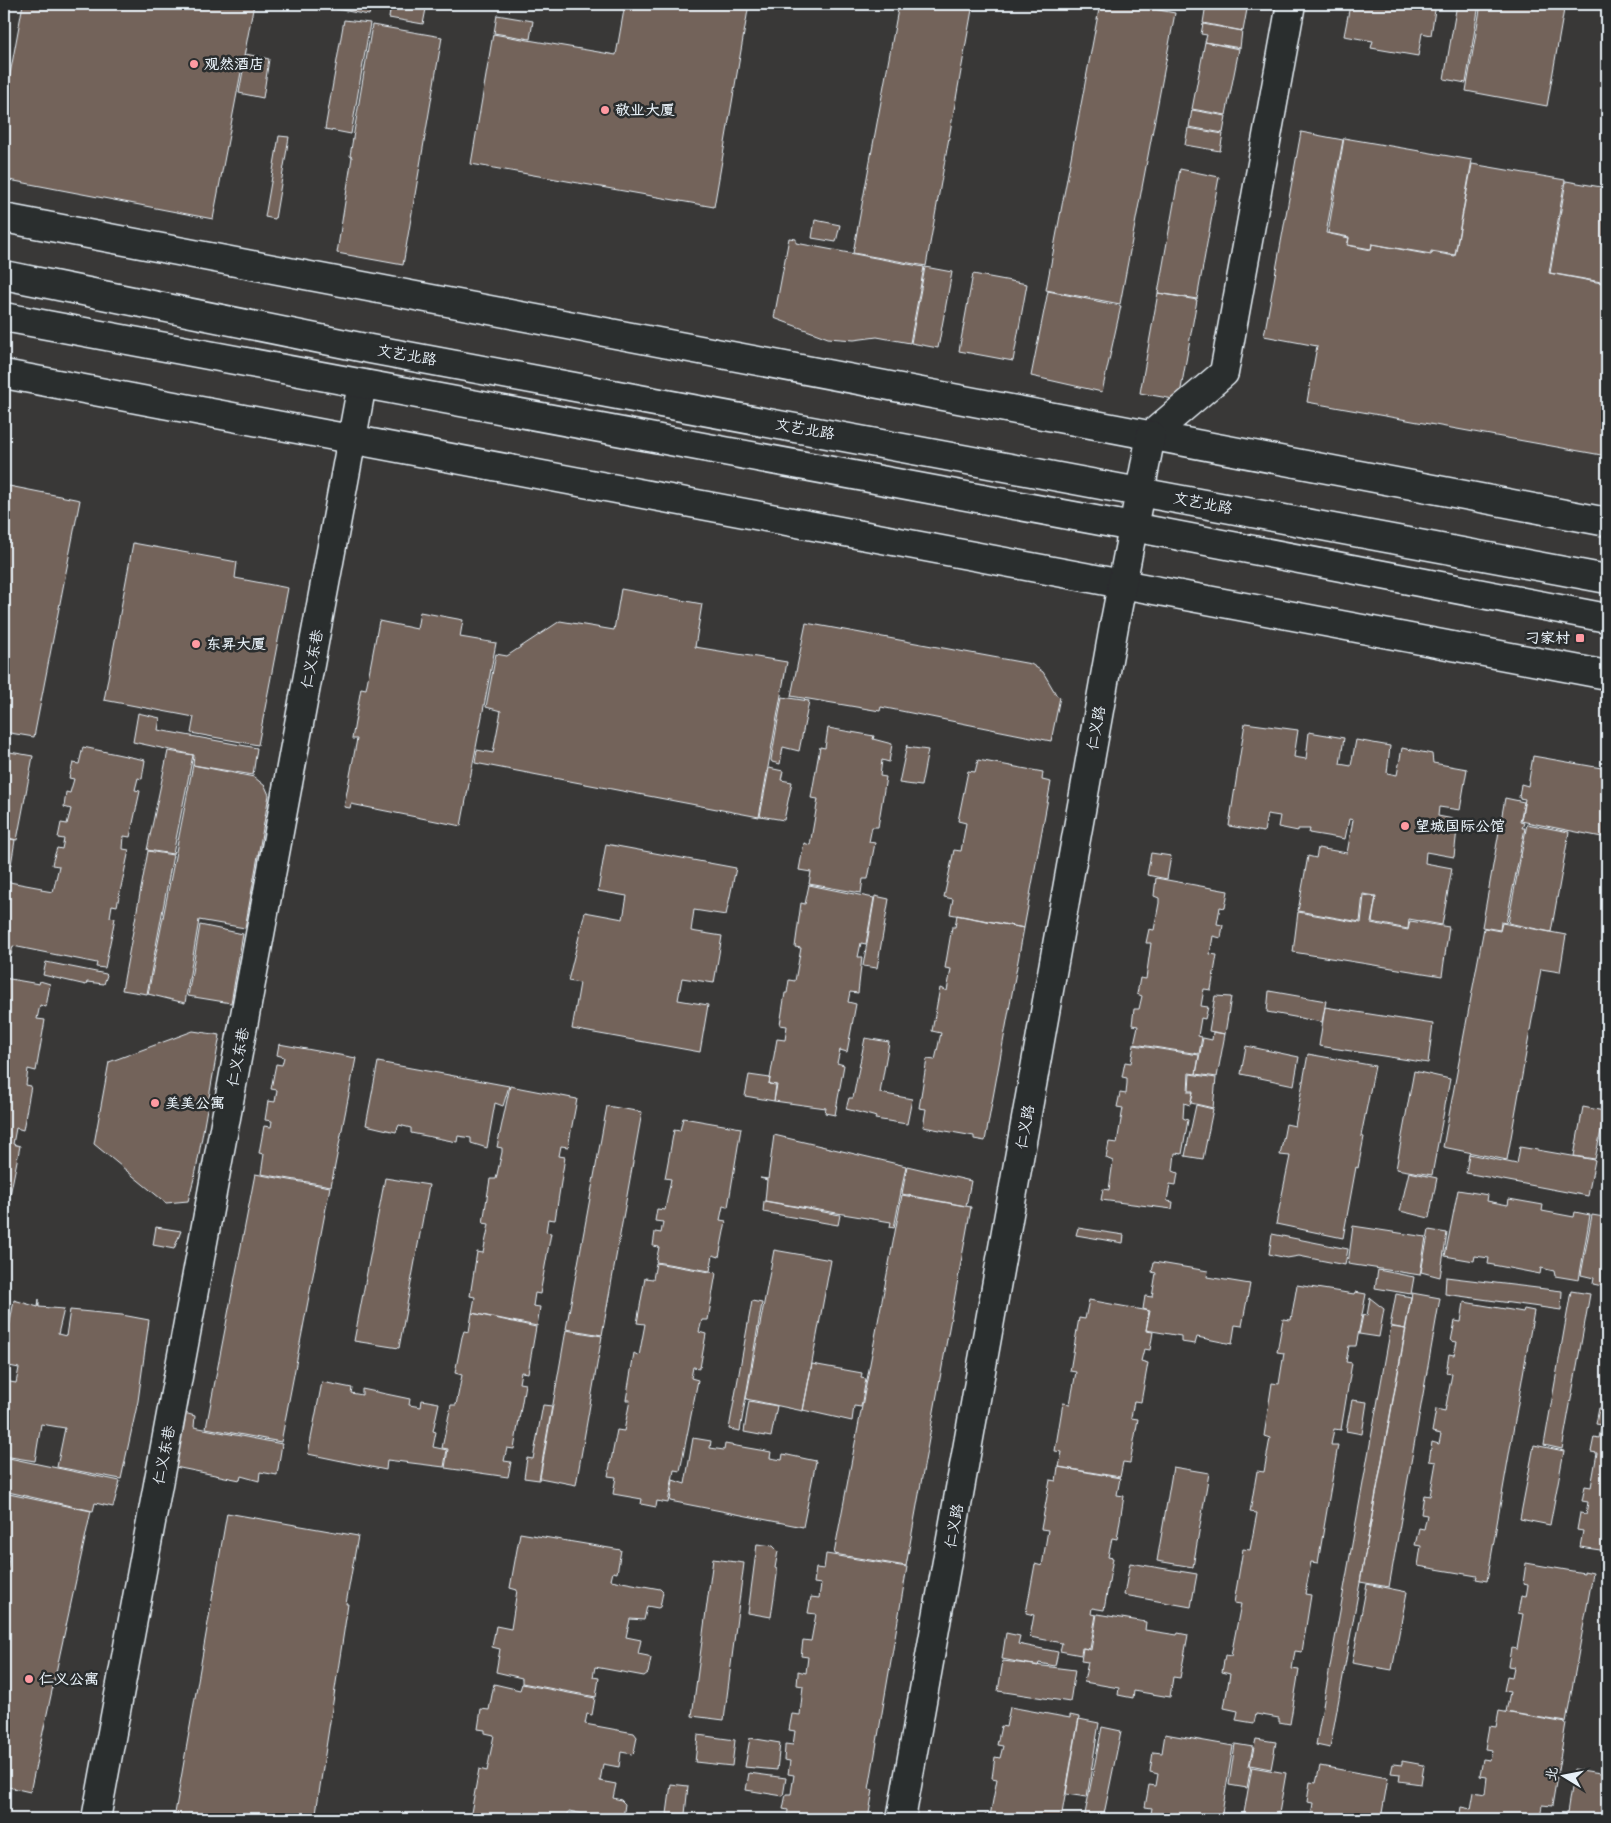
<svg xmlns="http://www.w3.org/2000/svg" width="1611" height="1823" font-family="'Balsamiq Sans','LXGW WenKai TC',sans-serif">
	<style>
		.building { fill: #73635a; stroke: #e8f1f8 }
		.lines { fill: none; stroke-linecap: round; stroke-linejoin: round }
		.street-casing { stroke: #e8f1f8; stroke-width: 31 }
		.secondary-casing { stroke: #e8f1f8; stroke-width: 31 }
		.street { stroke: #2a2d2e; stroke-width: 28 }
		.secondary { stroke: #2a2d2e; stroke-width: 28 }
		.poi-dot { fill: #ff9aa2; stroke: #2a2d2e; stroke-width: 2 }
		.labels { text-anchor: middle; stroke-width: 5; stroke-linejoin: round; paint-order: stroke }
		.poi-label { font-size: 15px; font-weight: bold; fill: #e8f1f8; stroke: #2a2d2e; text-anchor: start }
		.street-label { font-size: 15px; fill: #e8f1f8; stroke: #2a2d2e }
	</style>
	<rect width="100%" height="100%" fill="#393837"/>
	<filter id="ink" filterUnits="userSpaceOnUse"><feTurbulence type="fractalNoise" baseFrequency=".02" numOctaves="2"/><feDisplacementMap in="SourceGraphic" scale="10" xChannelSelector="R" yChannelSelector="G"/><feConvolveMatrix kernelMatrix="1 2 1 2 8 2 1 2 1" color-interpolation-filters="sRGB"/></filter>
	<g filter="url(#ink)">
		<!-- building -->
		<path class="building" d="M23 4H254L213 219 4 179V107Z
			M337 4H427L423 24 389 18 390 11 371 7 369 15 336 9Z
			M625 4H749L714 207 471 164 493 34 616 55Z
			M899 4H973L926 266 853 253Z
			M1100 4H1127L1175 13 1120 304 1046 290Z
			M1206 4H1248L1243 31 1203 23Z
			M1347 4H1436L1431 35 1422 33 1418 56 1371 48 1373 41 1344 36 1350 5Z
			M1457 4H1479L1466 83 1444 79Z
			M1481 4H1565L1547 106 1466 91Z
			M497 15 533 21 530 39 494 33Z
			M344 20 370 23 351 134 325 129Z
			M1203 24 1242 31 1240 48 1205 42 1207 35 1201 34Z
			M372 25 442 37 403 265 337 253 352 157 350 156 352 144Z
			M1205 42 1239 49 1226 115 1192 109Z
			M246 54 269 59 263 98 239 93Z
			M1192 110 1226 116 1223 133 1189 127Z
			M1188 128 1223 134 1220 151 1185 145Z
			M1301 132 1343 140 1326 233 1349 238 1347 245 1371 250 1372 244 1431 255 1432 252 1455 256 1472 164 1565 180 1549 273 1607 284V456L1307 402 1317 346 1264 336Z
			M279 136 289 137 275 219 265 217Z
			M1344 138 1472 160 1455 255 1431 251V254L1372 244 1371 249 1348 245 1349 237 1328 233Z
			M1180 169 1219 177 1197 299 1158 293Z
			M1566 181 1607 188V283L1550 273Z
			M815 220 840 225 836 242 812 238Z
			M789 238 796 239V243L924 267 910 343 877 337 854 340 828 338 774 318Z
			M925 267 952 272 938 348 911 343Z
			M973 274 1027 284 1013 361 959 351Z
			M1048 291 1121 306 1102 392 1031 376Z
			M1158 293 1197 300 1179 400 1140 393Z
			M4 485 80 500 34 737 4 732V541L7 525 4 524Z
			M133 543 237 562 235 578 288 588 258 745 191 733 194 717 104 700Z
			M621 589 702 604 695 647 787 662 759 817 475 763 477 750 493 753 501 711 486 707 496 654 507 656 560 621 614 630Z
			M420 612 463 620 460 637 496 643 461 826 351 804 350 808 344 807 357 739H352L361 688 366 689 379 621 417 629Z
			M806 623 1031 664 1043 672 1057 696 1060 697 1051 741 881 707 880 711 791 696Z
			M782 697 809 701 799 751 783 747 780 764 772 762 771 760Z
			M138 713 160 718 158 730 257 748 253 775 193 765 194 755 133 742Z
			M1245 723 1298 730 1294 757 1306 759 1309 732 1344 738 1340 764 1351 766 1356 740 1390 746 1387 773 1397 775 1402 748 1432 754 1433 763 1467 769 1460 810 1439 807 1438 816 1458 820 1454 857 1426 852 1425 863 1452 868 1442 925 1409 919 1408 929 1372 922 1376 896 1363 894 1360 922 1298 911 1308 856 1316 858 1318 848 1347 853 1353 820 1349 819 1345 839 1309 833 1310 829H1298V831L1278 827 1280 816 1267 814 1264 832 1229 826Z
			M828 728 874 736 873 739 892 744 889 762 882 760 880 776 886 777 878 827H872L869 842 875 843 868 879H863L861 893 809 884 811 872 799 870 804 843 810 845 818 799 811 798 820 747 825 748Z
			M907 745 906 747 928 750 921 786 899 783Z
			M83 747 145 760 142 779 138 778 135 790 140 791 130 837 124 836 123 849 129 850 117 906 112 905 110 917 115 918 105 968 96 967 97 963 13 946 11 955 4 953V881L42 888 41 890 53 892 59 866 52 865 53 860 57 848 62 849 64 839 58 838 61 823 67 824 71 809 64 807 66 792 70 793 74 779 69 778 73 763 79 764Z
			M4 751 33 756 17 840 4 837Z
			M168 751 193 755 173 854 147 850Z
			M1533 756 1607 769V838L1521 821 1525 799 1519 798 1521 784 1528 786Z
			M978 760 1043 772 1042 780 1051 782 1024 928 950 914 953 899 944 897 954 850 961 851 966 823 958 821 968 771 975 772Z
			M193 765 254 777 265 786 269 795 245 928 199 920 185 1003 148 994Z
			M769 768 783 771 781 780 792 782 784 820 760 816Z
			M1505 798 1524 802 1520 822 1524 823 1522 828H1525L1506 923 1501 922 1500 930 1482 927Z
			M1527 824 1569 832 1551 932 1508 923Z
			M4 838 15 840 11 865 4 864Z
			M606 844 736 868 726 915 694 910 691 931 722 936 714 983 682 978 678 1000 708 1005 700 1052 572 1029 580 983 568 981 585 912 623 919 627 896 598 891Z
			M148 851 173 855 147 994 122 990Z
			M1151 853 1171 856 1167 879 1147 875Z
			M1156 878 1228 891 1225 908 1220 907 1217 924 1223 925 1221 938 1213 936 1210 954 1217 955 1211 990 1204 989 1201 1006 1208 1007 1205 1019 1201 1018 1198 1036 1202 1037 1199 1054 1134 1044 1138 1026 1132 1025 1134 1009H1139L1142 996 1137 994 1140 978 1146 979 1151 943H1146L1149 929 1154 930 1159 903V898L1154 896Z
			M809 885 874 898 866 944 861 943 858 957H862L858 993 850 992 848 1002 856 1004 847 1052 840 1050 837 1063 844 1065 835 1115 825 1113 826 1108 774 1101 777 1085 769 1084 777 1039 785 1040 787 1026 780 1025 785 993H787L789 980 795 981 801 948 795 947 801 903 805 904Z
			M1364 895 1376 897 1371 923 1408 930 1410 921 1449 927 1442 976 1293 952 1298 912 1361 923Z
			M875 896 889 899 877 968 863 966Z
			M957 915 1024 928 985 1141 974 1139V1136L923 1127 926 1109 919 1108 927 1059 935 1060 941 1033 932 1031 940 988 947 991 951 969 945 968 952 927H955Z
			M1502 923 1566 935 1560 972 1541 969 1507 1160 1443 1147 1484 928 1500 931Z
			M200 925 243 934 231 1003 188 996Z
			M46 962 106 974 107 975 104 984 87 982 86 985 43 975Z
			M4 978 39 984 40 981 50 984 46 1007 40 1005 37 1019 45 1020 36 1071 28 1069 26 1085 31 1086 23 1130 16 1128 13 1144 20 1146 10 1195 4 1194Z
			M1269 991 1326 1001 1322 1022 1267 1012Z
			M1215 996 1231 997 1225 1034 1209 1031Z
			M1325 1007 1433 1024 1428 1063 1319 1046Z
			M193 1031 220 1035 196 1171 188 1201 166 1203 94 1144 109 1062Z
			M1213 1032 1225 1034 1217 1077 1196 1074 1203 1038 1212 1040Z
			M865 1038 889 1042 880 1093 912 1099 907 1124 875 1119 876 1117 873 1116 846 1109 849 1098H853Z
			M279 1044 356 1058 331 1186 261 1174 264 1154 259 1153 264 1126 271 1127 272 1121 265 1120 268 1101 275 1102 277 1090 271 1089 276 1064 282 1065 284 1057 277 1055Z
			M1134 1045 1199 1055 1196 1074 1189 1073 1188 1092H1193L1190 1105 1184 1103 1183 1118 1188 1120 1182 1154 1175 1153 1173 1171 1178 1173 1176 1185 1170 1184 1167 1201 1173 1202 1172 1209 1101 1200 1103 1189 1109 1190 1113 1161 1106 1158 1109 1142 1117 1143 1123 1108 1117 1107 1120 1093 1126 1094 1127 1083V1078L1122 1077 1125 1062 1131 1063Z
			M1246 1046 1299 1057 1294 1085 1241 1074Z
			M1308 1054 1375 1066 1361 1136 1364 1137 1358 1168 1356 1167 1343 1238 1276 1224 1290 1156 1280 1155 1286 1124 1295 1126Z
			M378 1062 509 1086 503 1106 495 1103 487 1148 471 1143V1138L458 1136 457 1142 411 1133V1128L399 1125 396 1132 366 1125Z
			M1414 1071 1450 1079 1432 1175 1396 1169Z
			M1190 1074 1216 1078 1213 1108 1191 1103 1193 1091H1189Z
			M749 1075 770 1078 769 1084 776 1085 774 1101 745 1096Z
			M510 1086 577 1099 568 1147 561 1146 559 1156 565 1157 555 1220 548 1219 546 1232 551 1233 540 1294 535 1293 533 1306 540 1307 537 1326 472 1313 475 1297 470 1296 477 1252 483 1253 488 1229 489 1224 483 1223 490 1179H496L502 1152V1148L497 1147Z
			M1196 1105 1213 1109 1203 1159 1185 1156Z
			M607 1106 642 1112 602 1335 566 1329Z
			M1583 1107 1604 1111V1117L1595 1159 1574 1156Z
			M683 1118 741 1128 728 1207 723 1206 720 1220 726 1221 719 1257 713 1255 710 1271 656 1262 659 1247 653 1246 655 1232 661 1233 663 1222 655 1221 657 1209 665 1210 671 1179 665 1178 674 1130 680 1131Z
			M774 1135 906 1166 894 1228 890 1227 891 1222 765 1201 767 1180 760 1178 768 1179Z
			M1520 1147 1595 1160 1588 1196 1466 1173 1469 1154 1517 1164Z
			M907 1166 971 1181 966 1206 902 1194Z
			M1409 1172 1437 1178 1429 1218 1400 1211Z
			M255 1174 330 1187 281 1442 206 1428Z
			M385 1178 429 1185 399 1348 354 1341Z
			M1458 1190 1488 1195 1487 1201 1508 1205 1509 1199 1543 1205 1542 1211 1574 1217 1575 1212 1590 1215 1579 1280 1555 1276 1554 1271 1541 1268 1540 1274 1488 1264 1489 1258 1475 1256 1474 1261 1445 1256Z
			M902 1195 971 1207 906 1566 834 1554Z
			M764 1201 840 1215 838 1225 763 1212Z
			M1607 1202V1287L1593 1284 1594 1278 1581 1275 1592 1215 1604 1217Z
			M1353 1226 1426 1237 1420 1275 1348 1264Z
			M156 1227 181 1231 174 1249 153 1245Z
			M1078 1228 1124 1235 1123 1243 1076 1235Z
			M1429 1230 1447 1233 1440 1277 1421 1272Z
			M1272 1234 1348 1249 1345 1265 1299 1256 1287 1258 1269 1254Z
			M774 1250 831 1260 803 1411 746 1399Z
			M1154 1262 1208 1271 1207 1277 1250 1284 1242 1326 1235 1325 1232 1344 1197 1337 1195 1344 1181 1342V1336L1146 1330 1150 1311 1143 1309 1145 1296 1152 1297 1156 1273 1152 1272Z
			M656 1263 716 1273 708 1320H702L699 1332 706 1334 700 1368 693 1367 691 1378 698 1380 680 1471 674 1470 668 1503 657 1501 656 1507 641 1504 642 1499 613 1494 616 1477 608 1476 617 1430 624 1431 630 1400H626L634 1353 639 1356 645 1324 637 1323 645 1278 653 1279Z
			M1378 1270 1414 1277 1411 1294 1375 1288Z
			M1446 1277 1562 1291 1561 1310 1445 1294Z
			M1297 1285 1354 1294 1355 1292 1366 1294 1356 1346H1349L1346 1362 1352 1363 1341 1430 1334 1429 1331 1445H1338L1318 1563 1311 1562 1305 1594 1311 1595 1302 1652 1295 1651 1292 1669 1299 1670 1290 1724 1279 1722V1718L1256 1714 1254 1723 1236 1720 1238 1711 1224 1708 1230 1674 1222 1672 1225 1655 1231 1656 1241 1604 1234 1603 1243 1549 1250 1550 1257 1513 1250 1512 1257 1471 1264 1472 1270 1438 1264 1436 1272 1383 1279 1384 1284 1353 1277 1352 1283 1319 1291 1320Z
			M1571 1291 1590 1294 1562 1449 1544 1445Z
			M1412 1293 1440 1298 1389 1587 1360 1582Z
			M1396 1294 1411 1297 1405 1329 1390 1326Z
			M1370 1298 1384 1309 1379 1337 1359 1334 1363 1315 1367 1316Z
			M39 1299V1307L64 1309 58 1334 66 1336 70 1310 122 1315 149 1320 138 1401 121 1479 57 1467 65 1428 41 1424 35 1461 4 1456V1381L16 1383 19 1368 4 1365V1355L14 1300 38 1307Z
			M1089 1300 1149 1311 1146 1331 1153 1332 1150 1350 1144 1349 1141 1361 1148 1363 1141 1402 1134 1401 1131 1418 1138 1419 1130 1463 1123 1462 1120 1477 1059 1467 1062 1452 1055 1451 1063 1403 1070 1404 1076 1372 1070 1371 1079 1318 1085 1319Z
			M752 1301 762 1303 740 1431 729 1429Z
			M1464 1302 1523 1312 1524 1309 1534 1311 1487 1581 1476 1579 1477 1576 1418 1566 1421 1546 1415 1545 1419 1528 1424 1529 1427 1515 1421 1514 1424 1495 1430 1496 1436 1462 1429 1461 1432 1442 1439 1444 1441 1434 1432 1432 1436 1409 1445 1411 1452 1374 1446 1373 1449 1354 1454 1355 1457 1342 1451 1341 1455 1321 1461 1322Z
			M472 1313 536 1327 528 1373 521 1372 519 1383 525 1384 514 1449 507 1448 504 1461 511 1462 508 1477 445 1468 448 1449 442 1448 451 1405H456L462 1375 455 1373 462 1337 464 1331 469 1332Z
			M1391 1327 1406 1329 1330 1748 1316 1745Z
			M566 1330 602 1336 576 1485 540 1478Z
			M812 1364 862 1373 861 1378 866 1379 861 1407 854 1406 852 1421 803 1410Z
			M322 1382 352 1388 351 1393 362 1395V1389L410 1399 409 1405 421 1407 422 1400 439 1403 433 1431 436 1432 433 1447 447 1450 444 1467 387 1460 386 1470 308 1454Z
			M1607 1394V1551L1580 1547 1583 1531 1577 1530 1580 1513 1586 1514 1588 1502 1582 1501 1585 1486 1591 1487 1597 1453 1591 1452 1594 1437 1599 1438 1602 1425 1596 1424 1599 1408 1605 1409Z
			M1352 1400 1367 1402 1362 1434 1346 1431Z
			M749 1401 777 1406 771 1437 744 1432Z
			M543 1405 552 1406 539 1480 524 1478 527 1458 533 1459Z
			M181 1412 195 1416 194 1427 282 1444 277 1475 260 1472 259 1481 241 1476 240 1480 170 1466Z
			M693 1438 711 1441 710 1448 724 1450 725 1444 771 1452 770 1458 782 1460 783 1454 816 1461 803 1527 670 1501 673 1480 685 1484Z
			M1534 1445 1564 1451 1550 1525 1520 1519Z
			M4 1457 120 1481 113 1507 95 1503 93 1511 4 1491Z
			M1058 1467 1120 1478 1117 1495 1124 1496 1117 1539 1112 1538 1108 1557 1113 1558 1104 1610 1092 1608 1091 1614 1096 1615 1090 1649 1082 1648 1081 1655 1060 1651 1062 1643 1030 1637 1034 1615 1026 1613 1035 1564 1042 1566 1048 1530 1041 1529 1050 1480 1056 1481Z
			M1173 1467 1209 1473 1193 1567 1157 1561Z
			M4 1493 91 1511 30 1792 4 1786V1572L7 1573 9 1557 4 1556Z
			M227 1513 358 1536 346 1604H348L346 1618 315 1819H174Z
			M520 1533 621 1550 617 1573 613 1572 611 1580 660 1589 663 1592 660 1607 658 1608 647 1606 644 1620 630 1619 626 1637 641 1640 638 1654 648 1656 651 1658 648 1673 644 1676 595 1667 593 1677 599 1678 596 1697 522 1683V1678L496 1672 500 1649 492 1647 496 1626 511 1629 517 1590 510 1588Z
			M757 1544 773 1546 778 1551 775 1568 777 1569V1575L771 1617 748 1613Z
			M826 1554 907 1567 869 1789 873 1790 868 1819H779V1817L787 1818 788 1810 783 1809 786 1794H791L794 1775 788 1774 790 1761 784 1760 785 1747V1744L793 1745 795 1731 789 1730 792 1714 800 1715 803 1686 797 1685 798 1674V1671L806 1673 808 1657 801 1656 803 1640 811 1641 816 1614 808 1613 811 1597 819 1598 821 1584 814 1583 816 1568 824 1569Z
			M713 1559 744 1563 724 1720 692 1716Z
			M1130 1563 1197 1574 1191 1607 1124 1595Z
			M1526 1563 1584 1573V1571L1593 1573 1566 1722 1506 1712 1510 1692 1504 1691 1507 1676 1512 1677 1514 1667 1508 1666 1511 1648 1517 1649 1523 1614 1518 1613 1521 1596 1526 1597 1528 1585 1523 1584Z
			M1367 1584 1407 1592 1392 1670 1352 1663Z
			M1097 1614 1146 1622 1145 1630 1177 1635 1178 1633 1188 1635 1180 1678 1173 1677 1170 1697 1134 1691 1133 1698 1118 1695 1119 1688 1084 1682 1088 1662 1081 1661 1083 1648 1091 1650Z
			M1006 1633 1020 1636 1018 1644 1058 1652 1055 1666 1039 1663 1038 1666 1002 1659Z
			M1003 1661 1075 1670 1070 1702 998 1691Z
			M494 1684 520 1690 522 1684 595 1698 592 1715 587 1714 585 1724 634 1733 637 1737 634 1752 632 1754 621 1752 619 1767 603 1764 600 1781 616 1784 613 1798 621 1800 625 1804 623 1818 621 1819H607L569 1811 566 1819 470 1818 479 1769 487 1771 494 1735 485 1733V1730L478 1729 481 1709 489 1710Z
			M1010 1707 1070 1718V1715L1079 1717 1061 1819H984L985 1815 990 1816 997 1779 992 1778 995 1757 1000 1758 1003 1746 997 1745 1001 1726 1006 1727Z
			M1499 1711 1566 1723 1552 1806 1542 1805 1540 1819H1459L1461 1807 1471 1809 1474 1792 1485 1794 1487 1777 1480 1776 1483 1759 1490 1760 1492 1750 1485 1749 1489 1726 1496 1727Z
			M1079 1719 1099 1723 1087 1797 1066 1794Z
			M1102 1727 1121 1731 1103 1819H1084Z
			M1165 1734 1233 1746 1221 1819H1150L1152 1808 1145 1807 1149 1785 1156 1786 1158 1774 1150 1772 1153 1752 1162 1753Z
			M698 1735 735 1740 732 1766 695 1762Z
			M750 1738 780 1743 777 1770 745 1767Z
			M1256 1739 1276 1742 1271 1769 1250 1765Z
			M1235 1744 1253 1747 1249 1766H1251L1247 1788 1229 1785Z
			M1402 1761 1424 1765 1421 1784 1399 1781 1400 1774 1391 1773 1393 1764 1402 1765Z
			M1320 1766 1388 1778 1381 1819H1303L1304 1815 1311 1816 1313 1803 1307 1802 1310 1782 1316 1783Z
			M1252 1767 1286 1773 1278 1819H1243Z
			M1574 1769 1607 1774V1819H1566Z
			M749 1773 786 1778 783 1796 746 1790Z
			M671 1784 688 1786 685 1814H667Z"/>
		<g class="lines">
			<defs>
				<path id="street" d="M4 218 1607 522
					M4 374 1607 675
					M1151 435 1224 373 1291 4
					M96 1819 362 384"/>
				<path id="secondary" d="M4 275 370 349 1607 579
					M4 317 1133 527 1607 618
					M901 1819 1114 626 1151 435"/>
			</defs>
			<!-- street casing -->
			<use href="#street" class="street-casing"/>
			<!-- secondary casing -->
			<use href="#secondary" class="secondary-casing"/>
			<!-- street -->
			<use href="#street" class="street"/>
			<!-- secondary -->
			<use href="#secondary" class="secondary"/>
		</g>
	</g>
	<!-- markers -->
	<g class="poi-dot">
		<circle cx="194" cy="64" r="5"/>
		<circle cx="605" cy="110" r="5"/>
		<rect x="1575" y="633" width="10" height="10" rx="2.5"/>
		<circle cx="196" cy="644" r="5"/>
		<circle cx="1405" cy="826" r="5"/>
		<circle cx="155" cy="1103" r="5"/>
		<circle cx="29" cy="1679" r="5"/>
	</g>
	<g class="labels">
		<!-- poi labels -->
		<g class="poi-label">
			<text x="204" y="69">观然酒店</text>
			<text x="615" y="115">敬业大厦</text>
			<text x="1570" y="643" text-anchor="end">刁家村</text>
			<text x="206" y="649">东昇大厦</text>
			<text x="1415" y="831">望城国际公馆</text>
			<text x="165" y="1108">美美公寓</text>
			<text x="39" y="1684">仁义公寓</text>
		</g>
		<!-- street labels -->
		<g class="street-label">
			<text transform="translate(407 355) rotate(10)" y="5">文艺北路</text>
			<text transform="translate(805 429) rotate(10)" y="5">文艺北路</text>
			<text transform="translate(1203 503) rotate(11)" y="5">文艺北路</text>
			<text transform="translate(312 659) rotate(-79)" y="5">仁义东巷</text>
			<text transform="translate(1096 728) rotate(-80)" y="5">仁义路</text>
			<text transform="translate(238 1057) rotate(-79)" y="5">仁义东巷</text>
			<text transform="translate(1025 1127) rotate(-80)" y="5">仁义路</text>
			<text transform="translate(164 1455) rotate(-79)" y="5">仁义东巷</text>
			<text transform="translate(954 1526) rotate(-80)" y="5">仁义路</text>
		</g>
	</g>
	<!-- margin -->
	<rect width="1611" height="1823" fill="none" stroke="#2a2d2e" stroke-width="20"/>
	<rect x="10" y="10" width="1591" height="1803" fill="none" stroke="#e8f1f8" stroke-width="2" filter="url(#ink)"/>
	<!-- north arrow -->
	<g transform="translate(1564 1776) rotate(280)" stroke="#2a2d2e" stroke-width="4" paint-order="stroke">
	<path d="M0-4L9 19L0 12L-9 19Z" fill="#e8f1f8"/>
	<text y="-8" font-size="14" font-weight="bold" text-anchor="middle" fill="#e8f1f8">北</text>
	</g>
</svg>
